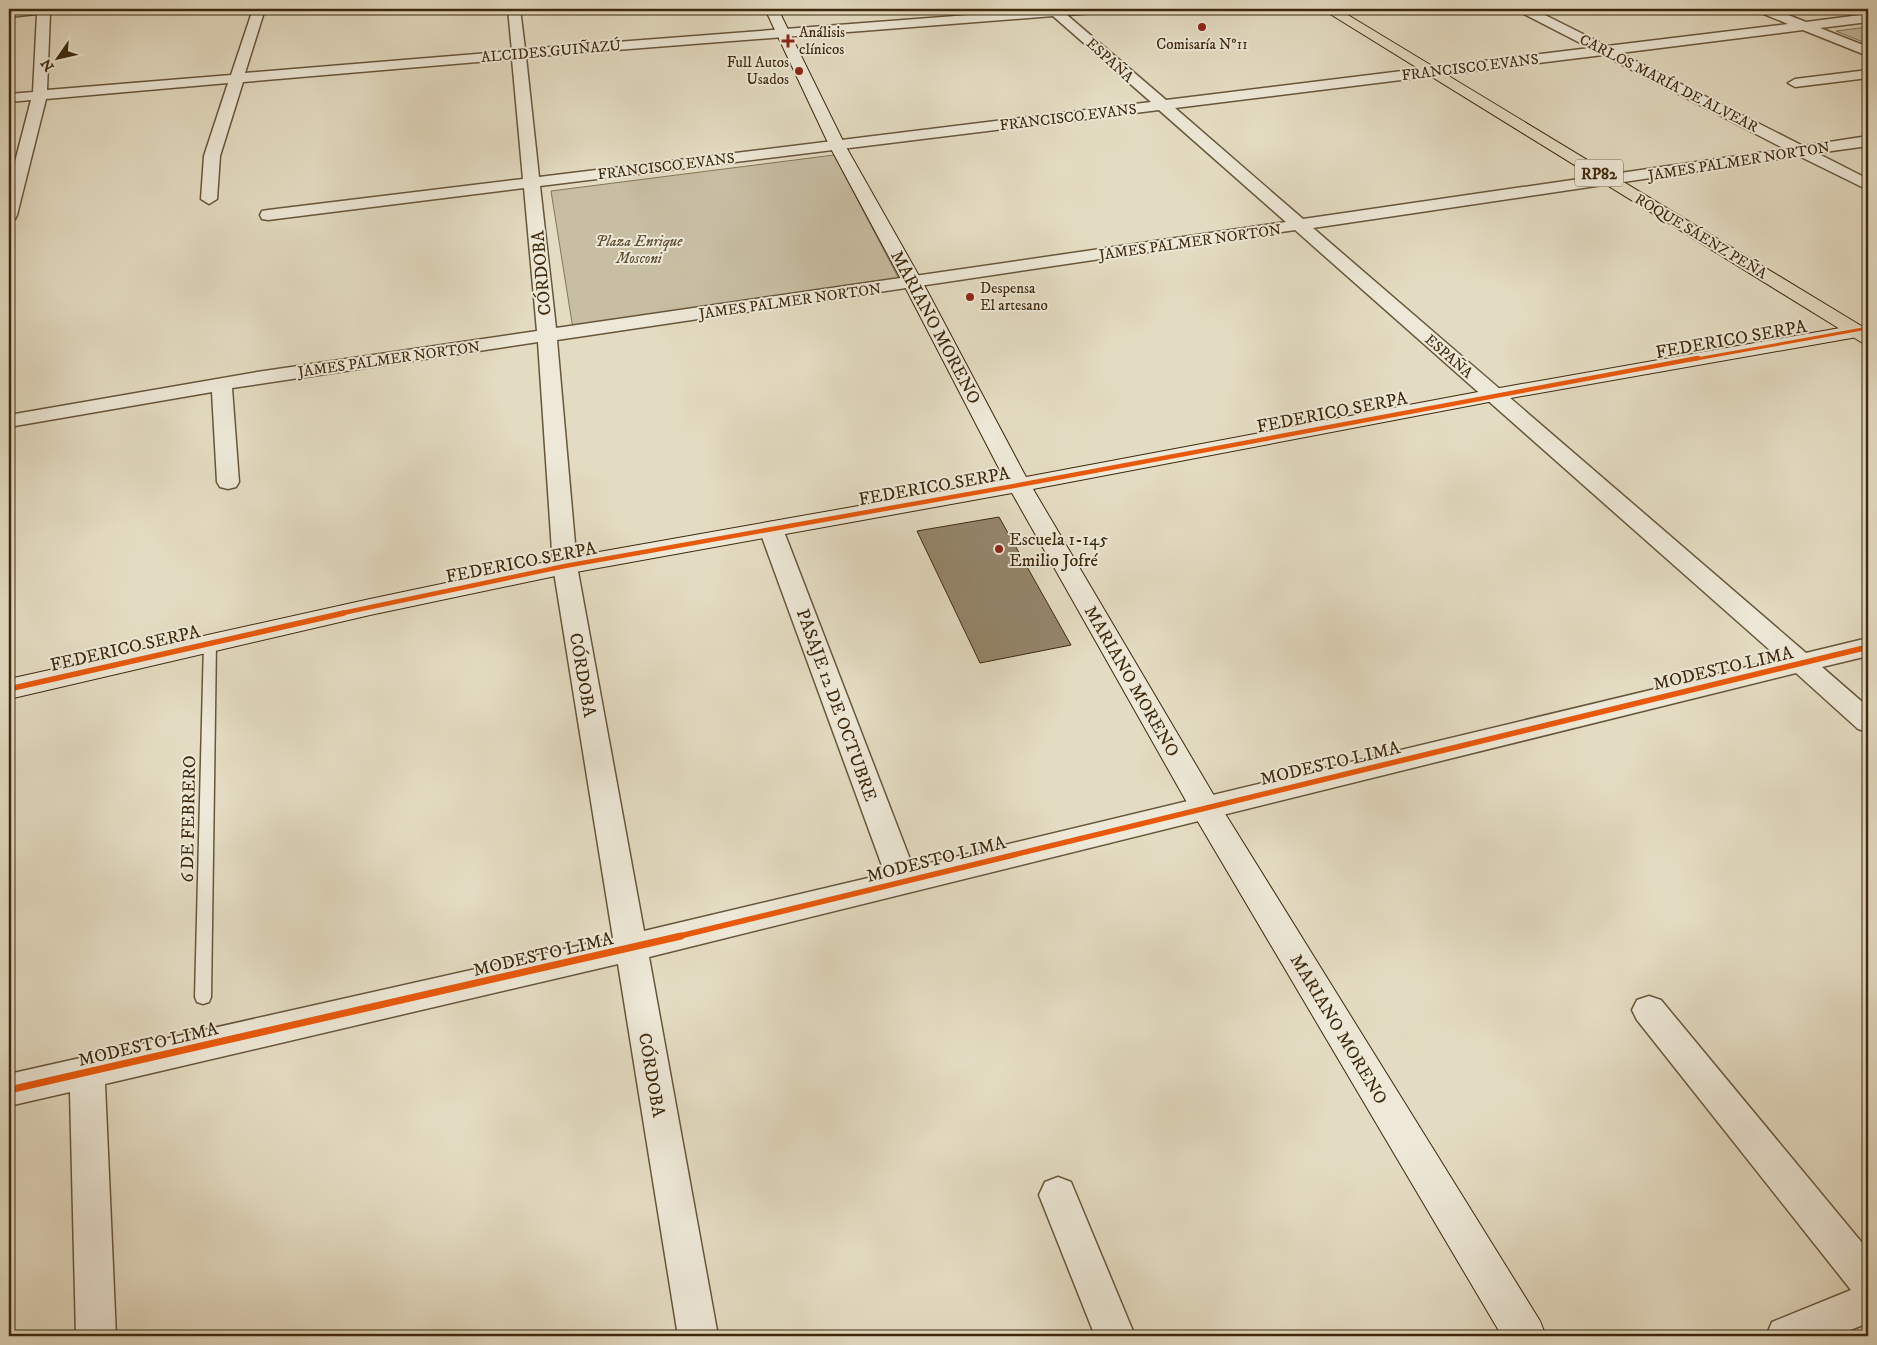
<svg xmlns="http://www.w3.org/2000/svg" width="1877" height="1345" font-family="'IM FELL DW Pica',serif">
	<style>
		.green { fill: #c8bea3; stroke: #837458 }
		.building { fill: #94866b; stroke: #3e290c }
		.lines { fill: none; stroke-linecap: round; stroke-linejoin: round }
		.lane-casing { stroke: #68563a; stroke-width: 3 }
		.street-casing { stroke: #68563a; stroke-width: 3 }
		.secondary-casing { stroke: #3e290c; stroke-width: 2 }
		.primary-casing { stroke: #3e290c; stroke-width: 2 }
		.lane { fill: #ede8d7; fill-rule: evenodd }
		.street { fill: #ede8d7; fill-rule: evenodd }
		.secondary { fill: #ede8d7; fill-rule: evenodd }
		.primary { fill: #e4dcc2; fill-rule: evenodd }
		.cycleway-far3-casing { stroke: #ede8d7; stroke-width: 5 }
		.cycleway-far2-casing { stroke: #ede8d7; stroke-width: 7 }
		.cycleway-far1-casing { stroke: #ede8d7; stroke-width: 9 }
		.cycleway-casing { stroke: #ede8d7; stroke-width: 10 }
		.cycleway-far3 { stroke: #e8590c; stroke-width: 3 }
		.cycleway-far2 { stroke: #e8590c; stroke-width: 4.5 }
		.cycleway-far1 { stroke: #e8590c; stroke-width: 5.5 }
		.cycleway { stroke: #e8590c; stroke-width: 7 }
		.poi-dot { fill: #8f2418; stroke: #ede8d7; stroke-width: 2 }
		.labels { text-anchor: middle; stroke-width: 4; stroke-linejoin: round; paint-order: stroke }
		.far-poi-label { font-size: 15px; fill: #3e290c; stroke: #ede8d7; text-anchor: start }
		.far-street-label { font-size: 15px; fill: #3e290c; stroke: #ede8d7 }
		.far-park-label { font-size: 15px; font-style: italic; fill: #604e32; stroke: #ede8d7 }
		.shield { fill: #ede8d7; stroke: #726249; stroke-width: 1 }
		.shield-label { font-size: 16px; font-weight: bold; fill: #3e290c }
		.street-label { font-size: 18px; fill: #3e290c; stroke: #ede8d7 }
		.poi-label { font-size: 18px; fill: #3e290c; stroke: #ede8d7; text-anchor: start }
	</style>
	<rect width="100%" height="100%" fill="#e4dcc2"/>
	<filter id="stains"><feTurbulence type="fractalNoise" baseFrequency=".004" numOctaves="4"/><feColorMatrix values="0 0 0 0 .2 0 0 0 0 .09 0 0 0 0 .02 0 0 0 .5 -.17"/></filter>
	<radialGradient id="worn" r=".72"><stop offset=".6" stop-color="#630" stop-opacity="0"/><stop offset="1" stop-color="#630" stop-opacity=".3"/></radialGradient>
	<!-- green -->
	<path class="green" d="M1868 27V44L1836 31Z
		M834 155 899 279 573 329 551 191Z"/>
	<!-- building -->
	<path class="building" d="M999 517 1071 645 980 663 917 531Z"/>
	<g class="lines">
		<defs>
			<path id="lane" d="M210 638 216 642 211 997 209 1002 203 1004 197 1002 195 997 204 642Z"/>
			<path id="street" d="M9 9H60L58 12 50 13 47 90 231 75 253 9H265L245 73 512 51 508 9H520L525 49 1047 9H1100L1094 13 1067 15 1166 100 1590 48 1520 12 1518 9H1533L1607 46 1788 24 1759 12 1757 9H1773L1806 22 1868 14V22L1820 28 1868 47V56L1803 30 1620 53 1803 146 1868 136V146L1817 153 1868 179V190L1799 156 1313 228 1806 653 1868 638V656L1822 667 1868 707V732L1858 729 1796 673 649 957 718 1336H678L618 964 105 1084 116 1336H76L70 1092 9 1106V1074L613 938 553 566 538 342 232 388 239 482 236 487 228 489 220 487 217 482 212 392 9 427V415L257 372 537 331 524 188 268 220 262 219 260 215 262 211 268 210 523 179 512 59 243 82 220 156 217 199 209 204 201 199 204 156 228 83 46 99 17 215 15 219 9 220V185L31 100 9 102V94L33 92 37 14 9 17ZM1053 16 1151 102 539 177 526 57ZM1603 55 1785 149 1303 219 1175 108ZM1159 110 1286 222 556 328 540 186ZM1295 230 1780 659 913 867 783 529 779 524 771 522 763 524 759 529 885 874 644 931 577 566 557 340Z
				M1868 70V78L1795 87 1788 83 1795 79Z
				M1649 996 1661 1000 1868 1250V1323L1835 1336H1766L1772 1322 1851 1290 1637 1020 1632 1010 1637 1000Z
				M1058 1177 1071 1182 1135 1336H1095L1039 1195 1045 1182Z"/>
			<path id="secondary" d="M765 9H778L845 145 923 283 1026 477 1494 389 1857 325 1864 327 1867 331 1864 335 1857 337 1494 401 1033 489 1216 799 1540 1321 1546 1336H1502L1194 815 1012 493 565 574 370 615 9 699V679L370 599 565 558 1005 480 903 283 829 145Z"/>
			<path id="primary" d="M1322 9H1338L1868 330V344L1861 342Z"/>
		</defs>
		<!-- lane casing -->
		<use href="#lane" class="lane-casing"/>
		<!-- street casing -->
		<use href="#street" class="street-casing"/>
		<!-- secondary casing -->
		<use href="#secondary" class="secondary-casing"/>
		<!-- primary casing -->
		<use href="#primary" class="primary-casing"/>
		<!-- lane -->
		<use href="#lane" class="lane"/>
		<!-- street -->
		<use href="#street" class="street"/>
		<!-- secondary -->
		<use href="#secondary" class="secondary"/>
		<!-- primary -->
		<use href="#primary" class="primary"/>
		<defs>
			<path id="cycleway-far3" d="M1691 360 1868 328"/>
			<path id="cycleway-far2" d="M338 614 565 566 1019 485 1698 358"/>
			<path id="cycleway-far1" d="M9 689 344 613
				M676 937 1868 647"/>
			<path id="cycleway" d="M9 1090 681 936"/>
		</defs>
		<!-- cycleway-far3 casing -->
		<use href="#cycleway-far3" class="cycleway-far3-casing"/>
		<!-- cycleway-far2 casing -->
		<use href="#cycleway-far2" class="cycleway-far2-casing"/>
		<!-- cycleway-far1 casing -->
		<use href="#cycleway-far1" class="cycleway-far1-casing"/>
		<!-- cycleway casing -->
		<use href="#cycleway" class="cycleway-casing"/>
		<!-- cycleway-far3 -->
		<use href="#cycleway-far3" class="cycleway-far3"/>
		<!-- cycleway-far2 -->
		<use href="#cycleway-far2" class="cycleway-far2"/>
		<!-- cycleway-far1 -->
		<use href="#cycleway-far1" class="cycleway-far1"/>
		<!-- cycleway -->
		<use href="#cycleway" class="cycleway"/>
	</g>
	<!-- markers -->
	<g class="poi-dot">
		<circle cx="1202" cy="27" r="5"/>
		<path d="M785.5 33.5h5v5h5v5h-5v5h-5v-5h-5v-5h5z"/>
		<circle cx="799" cy="71" r="5"/>
		<circle cx="970" cy="297" r="5"/>
		<circle cx="999" cy="549" r="5"/>
	</g>
	<g class="labels">
		<!-- far-poi labels -->
		<g class="far-poi-label">
			<text x="799" y="37">Análisis<tspan x="799" dy="17">clínicos</tspan></text>
			<text x="1202" y="49" text-anchor="middle">Comisaría Nº11</text>
			<text x="789" y="67" text-anchor="end">Full Autos<tspan x="789" dy="17">Usados</tspan></text>
			<text x="980" y="293">Despensa<tspan x="980" dy="17">El artesano</tspan></text>
		</g>
		<!-- far-street labels -->
		<g class="far-street-label">
			<text transform="translate(551 51) rotate(-5)" y="5">ALCIDES GUIÑAZÚ</text>
			<text transform="translate(1110 60) rotate(42)" y="5">ESPAÑA</text>
			<text transform="translate(1470 67) rotate(-7)" y="5">FRANCISCO EVANS</text>
			<text transform="translate(1669 83) rotate(27)" y="5">CARLOS MARÍA DE ALVEAR</text>
			<text transform="translate(1068 117) rotate(-7)" y="5">FRANCISCO EVANS</text>
			<text transform="translate(1739 161) rotate(-9)" y="5">JAMES PALMER NORTON</text>
			<text transform="translate(666 166) rotate(-7)" y="5">FRANCISCO EVANS</text>
			<text transform="translate(1701 236) rotate(31)" y="5">ROQUE SÁENZ PEÑA</text>
			<text transform="translate(1190 242) rotate(-8)" y="5">JAMES PALMER NORTON</text>
			<text transform="translate(790 301) rotate(-8)" y="5">JAMES PALMER NORTON</text>
			<text transform="translate(1449 356) rotate(41)" y="5">ESPAÑA</text>
			<text transform="translate(389 359) rotate(-8)" y="5">JAMES PALMER NORTON</text>
		</g>
		<!-- far-park labels -->
		<g class="far-park-label">
			<text x="639" y="246">Plaza Enrique<tspan x="639" dy="17">Mosconi</tspan></text>
		</g>
		<!-- shield labels -->
		<rect class="shield" x="1575" y="159.5" width="48" height="27" rx="4"/>
		<g class="shield-label">
			<text x="1599" y="179">RP82</text>
		</g>
		<!-- street labels -->
		<g class="street-label">
			<text transform="translate(541 273) rotate(-95)" y="6">CÓRDOBA</text>
			<text transform="translate(936 327) rotate(62)" y="6">MARIANO MORENO</text>
			<text transform="translate(1731 339) rotate(-10)" y="6">FEDERICO SERPA</text>
			<text transform="translate(1332 412) rotate(-11)" y="6">FEDERICO SERPA</text>
			<text transform="translate(934 486) rotate(-10)" y="6">FEDERICO SERPA</text>
			<text transform="translate(521 562) rotate(-11)" y="6">FEDERICO SERPA</text>
			<text transform="translate(125 648) rotate(-13)" y="6">FEDERICO SERPA</text>
			<text transform="translate(1723 668) rotate(-13)" y="6">MODESTO LIMA</text>
			<text transform="translate(583 675) rotate(80)" y="6">CÓRDOBA</text>
			<text transform="translate(1132 681) rotate(60)" y="6">MARIANO MORENO</text>
			<text transform="translate(837 705) rotate(70)" y="6">PASAJE 12 DE OCTUBRE</text>
			<text transform="translate(1330 763) rotate(-13)" y="6">MODESTO LIMA</text>
			<text transform="translate(188 819) rotate(-89)" y="6">6 DE FEBRERO</text>
			<text transform="translate(936 859) rotate(-14)" y="6">MODESTO LIMA</text>
			<text transform="translate(543 954) rotate(-13)" y="6">MODESTO LIMA</text>
			<text transform="translate(1339 1029) rotate(59)" y="6">MARIANO MORENO</text>
			<text transform="translate(148 1044) rotate(-13)" y="6">MODESTO LIMA</text>
			<text transform="translate(652 1075) rotate(80)" y="6">CÓRDOBA</text>
		</g>
		<!-- poi labels -->
		<g class="poi-label">
			<text x="1009" y="545">Escuela 1-145<tspan x="1009" dy="21">Emilio Jofré</tspan></text>
		</g>
	</g>
	<!-- margin -->
	<rect width="1877" height="1345" fill="none" stroke="#e4dcc2" stroke-width="30"/>
	<rect x="10" y="10" width="1857" height="1325" fill="none" stroke="#3e290c" stroke-width="2.5"/>
	<rect x="15" y="15" width="1847" height="1315" fill="none" stroke="#3e290c"/>
	<!-- north arrow -->
	<g transform="translate(58 58) rotate(236)" stroke="#ede8d7" stroke-width="4" paint-order="stroke">
	<path d="M0-4L9 19L0 12L-9 19Z" fill="#3e290c"/>
	<text y="-8" font-size="14" font-weight="bold" text-anchor="middle" fill="#3e290c">N</text>
	</g>
	<rect width="100%" height="100%" filter="url(#stains)"/>
	<rect width="100%" height="100%" fill="url(#worn)"/>
</svg>
